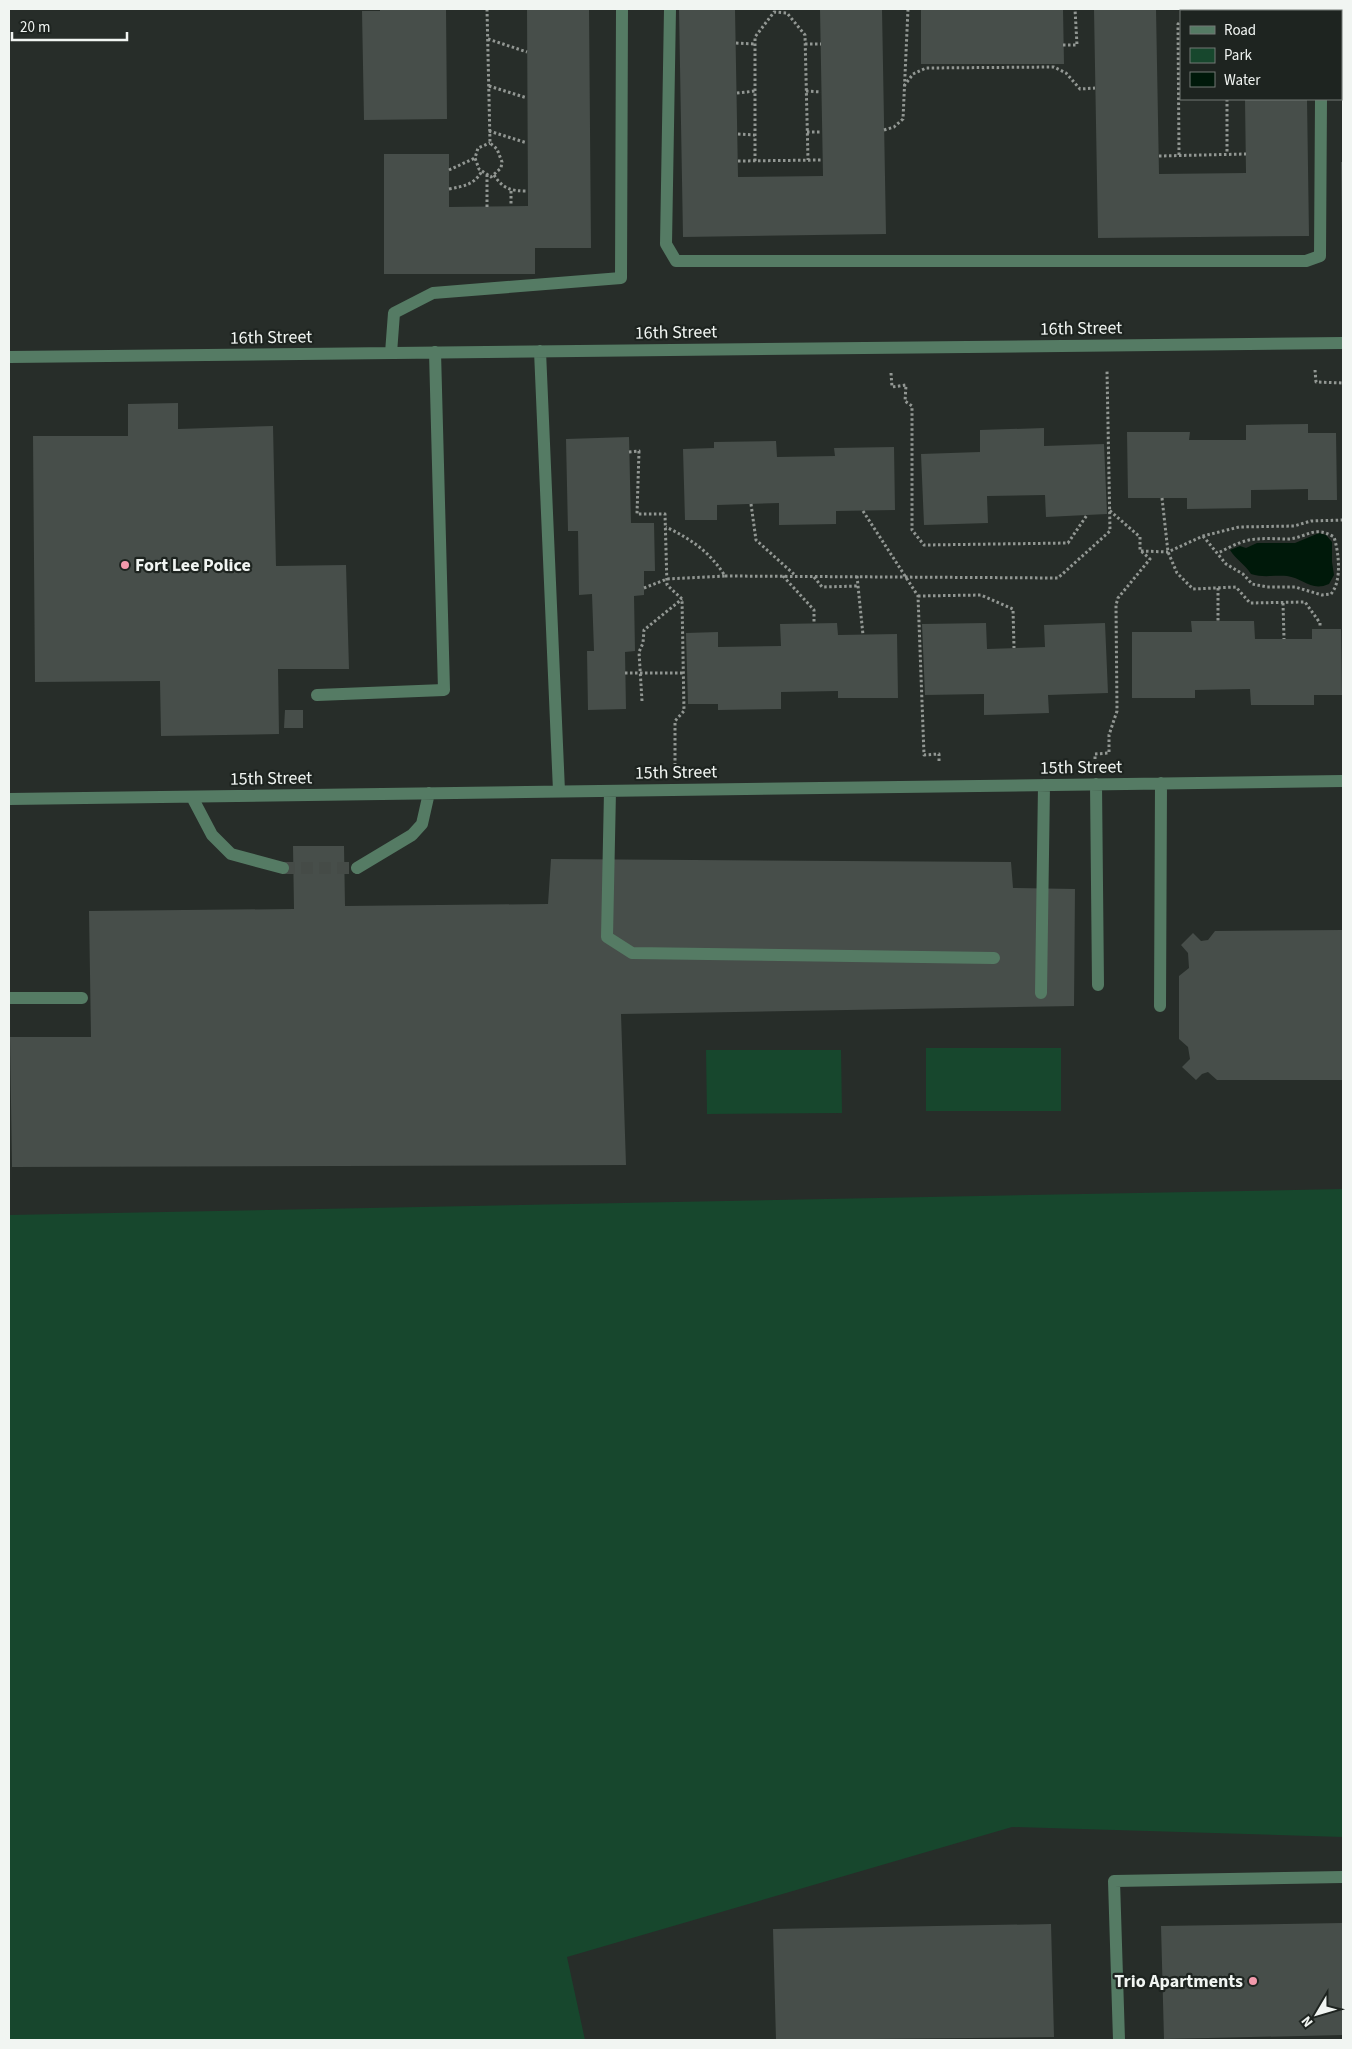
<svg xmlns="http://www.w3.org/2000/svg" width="1352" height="2049" font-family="'Source Sans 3',sans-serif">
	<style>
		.green { fill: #17472d }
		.water { fill: #00190a }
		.building { fill: #474e4a }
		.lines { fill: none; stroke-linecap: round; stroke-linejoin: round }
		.minor-tunnel { stroke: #454b47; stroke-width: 12; stroke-dasharray: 12 6; stroke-linecap: butt }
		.path { stroke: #929793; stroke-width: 3; stroke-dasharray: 2.5 2.5; stroke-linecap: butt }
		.minor { stroke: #557b64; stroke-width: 12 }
		.poi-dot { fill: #f39aac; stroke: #1e2420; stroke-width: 2 }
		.labels { text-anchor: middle; stroke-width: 4.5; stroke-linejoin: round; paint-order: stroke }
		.street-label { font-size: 18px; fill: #f1f5f2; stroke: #1e2420 }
		.poi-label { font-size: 18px; font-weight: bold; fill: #f1f5f2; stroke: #1e2420; text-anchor: start }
	</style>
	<rect width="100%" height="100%" fill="#272d29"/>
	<!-- green -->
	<path class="green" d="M926 1048H1061V1111H926Z
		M706 1050H841L842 1113 707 1114Z
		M1343 1189V1837L1012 1827 567 1957 585 2040H9V1215Z"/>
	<!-- water -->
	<path class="water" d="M1319 533 1326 535 1332 542V562L1334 575 1329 584C1311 592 1303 578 1287 576 1274 575 1263 578 1251 574 1245 564 1236 560 1230 550L1240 546 1246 548 1257 543H1295Z"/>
	<!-- building -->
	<path class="building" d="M380 9H446L447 119 364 120 362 11H380Z
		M527 9H589L591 248H535V274H384V154H449V207L528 206Z
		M679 9H735L738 177 823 176 820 9H882L886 234 683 237Z
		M921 9H1063L1064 64H921Z
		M1094 9H1156L1159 174 1246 173 1245 99H1307L1309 236 1098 238Z
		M1244 9H1306V11H1244Z
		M1341 162H1343V227H1342Z
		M178 403V429L273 426 276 566 346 565 349 669H278L279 734 161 736 160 681 35 682 33 436H128V404Z
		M1308 424V433H1336L1337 500H1308V489L1251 490V508L1187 509V498H1128L1127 432H1190L1189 440H1246V425Z
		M1044 428V446L1104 444 1107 514 1046 517 1045 495 987 496 988 523 924 525 921 454 980 452V430Z
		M629 437 631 523H654L655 571H644V595L634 596 635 651 625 652 626 709 588 710 587 651H594L592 594 579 595 578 531H568L566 439Z
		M776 441 777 457 835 456 834 448 894 447 895 510 836 511V524L779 525V503L717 505V520H685L683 449 714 448V442Z
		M1191 621H1254L1255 639H1312V629H1341L1342 695H1314V705H1251L1250 689 1195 690V698H1132V632H1192Z
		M837 623 838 635 897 634 898 698H838V691L781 692V709L718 710V704H688L686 633 718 632V647L781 646 780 624Z
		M986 623 987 649 1045 647 1044 625 1105 623 1108 693 1048 695 1049 713 984 715V694L925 695 922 624Z
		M285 710H303V728H284Z
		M293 846H344L345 906 548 904 551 859 1011 862 1013 888 1075 889 1074 1006 621 1014 626 1165 12 1167 10 1037H91L89 911 294 909Z
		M1343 930V1080H1217L1208 1072 1202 1074 1196 1080 1182 1067 1190 1059 1188 1047 1179 1039V976L1189 968 1188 953 1181 945 1193 933 1201 941 1208 940 1215 931Z
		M1343 1923V2035L1164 2039 1161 1926Z
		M1051 1924 1054 2037 776 2040 773 1929Z"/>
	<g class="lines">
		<!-- minor-tunnel -->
		<path class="minor-tunnel" d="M283 868H357"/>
		<!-- path -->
		<path class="path" d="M487 9 490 143 497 149 502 162 501 168 491 177 479 169 475 158 478 148 490 143
			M1213 9 1215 11
			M1188 11 1190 9
			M488 39 527 52
			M736 43 755 44
			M805 44H821
			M1063 45H1077L1075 9
			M489 86 527 98
			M904 86 913 74 926 68 1054 67 1066 73 1080 89 1095 88
			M806 91 821 92
			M737 93 755 91
			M1227 99V154
			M884 130 894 127 903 119 908 9
			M489 131 527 143
			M807 132H822
			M738 134 755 135
			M1179 155 1178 24 1181 21
			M1159 156 1246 154
			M738 161 823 160
			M755 161V37L774 12 787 13 805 35 808 160
			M449 170 475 158
			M494 175C503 189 511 191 527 191
			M449 189C464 186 474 185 482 171
			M511 191V206
			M487 207V175
			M1315 370 1316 382 1343 383
			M891 373 892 387 906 385 905 401 912 406V530L924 545 1068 543 1087 515
			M629 452 639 451 637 514H665L667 585 682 599 684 711 675 721V764
			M1162 498 1168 552 1177 573 1193 589 1236 587 1250 603 1305 602 1320 623V628
			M751 504 756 540 796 576
			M863 511 918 596 924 755 939 754V761
			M1203 536 1226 564 1243 574 1252 584 1267 587H1295L1322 595 1331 594C1342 581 1339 553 1334 537 1314 525 1308 537 1289 539 1279 539 1268 538 1258 539 1244 539 1230 547 1218 553
			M1141 551 1168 552 1203 536 1239 527 1294 526 1311 521 1343 520
			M725 576 1058 578 1110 531 1107 371
			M783 576 814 610V624
			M857 576 863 635
			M814 577 822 587 858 586
			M644 588 667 579 725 576C710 552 691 539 666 527
			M1218 588V621
			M918 596 981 595 1013 609 1014 648
			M1283 603 1284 639
			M625 673H683
			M642 701 639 652 643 643 644 630 682 599
			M1095 759V754L1109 753V735L1117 711 1116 605 1118 598 1150 559 1140 550V537L1109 510"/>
		<!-- minor -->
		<path class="minor" d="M670 9 666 244 676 261H1306L1320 256 1321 99
			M1321 11V9
			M540 351 559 791
			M391 353 394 313 433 293 621 278 622 9
			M9 357 1343 343
			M317 695 444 690 435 352
			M1096 784 1098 985
			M610 791 607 937 632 953 994 958
			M192 797 212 835 231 854 283 868
			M9 799 1343 781
			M357 868 412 835 422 824 429 793
			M1041 993 1044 785
			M9 998H82
			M1160 1006 1161 783
			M1119 2040 1114 1881 1343 1877"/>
	</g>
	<!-- markers -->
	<g class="poi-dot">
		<circle cx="125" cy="565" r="5"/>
		<circle cx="1253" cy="1981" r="5"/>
	</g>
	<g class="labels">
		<!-- street labels -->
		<g class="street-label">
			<text transform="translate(1081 328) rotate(-1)" y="6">16th Street</text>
			<text transform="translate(676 332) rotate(-1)" y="6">16th Street</text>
			<text transform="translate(271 337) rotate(-1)" y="6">16th Street</text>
			<text transform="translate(1081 767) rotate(-1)" y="6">15th Street</text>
			<text transform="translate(676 772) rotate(-1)" y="6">15th Street</text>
			<text transform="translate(271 778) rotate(-1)" y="6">15th Street</text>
		</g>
		<!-- poi labels -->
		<g class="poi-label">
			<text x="135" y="571">Fort Lee Police</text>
			<text x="1243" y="1987" text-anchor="end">Trio Apartments</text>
		</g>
	</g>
	<!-- border -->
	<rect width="1352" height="2049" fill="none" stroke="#f1f5f2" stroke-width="20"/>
	<!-- legend -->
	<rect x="1180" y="10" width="162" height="90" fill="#1e2420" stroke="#727874"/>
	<rect x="1190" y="26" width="25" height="8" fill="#557b64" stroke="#727874"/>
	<text x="1224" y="35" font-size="15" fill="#f1f5f2">Road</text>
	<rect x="1190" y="48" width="25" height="15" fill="#17472d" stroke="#727874"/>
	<text x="1224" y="60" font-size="15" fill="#f1f5f2">Park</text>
	<rect x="1190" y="72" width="25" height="15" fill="#00190a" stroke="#727874"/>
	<text x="1224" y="85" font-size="15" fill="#f1f5f2">Water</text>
	<!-- north arrow -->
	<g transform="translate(1317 2014) rotate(232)" stroke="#1e2420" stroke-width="4" paint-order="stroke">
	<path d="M0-4L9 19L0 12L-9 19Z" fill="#f1f5f2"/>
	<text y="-8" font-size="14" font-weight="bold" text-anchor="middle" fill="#f1f5f2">N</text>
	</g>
	<!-- scale -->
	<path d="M12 32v8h115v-8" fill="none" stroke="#f1f5f2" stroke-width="2.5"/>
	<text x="20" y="32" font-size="15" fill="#f1f5f2" stroke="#1e2420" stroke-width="4" paint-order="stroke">20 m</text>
</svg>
